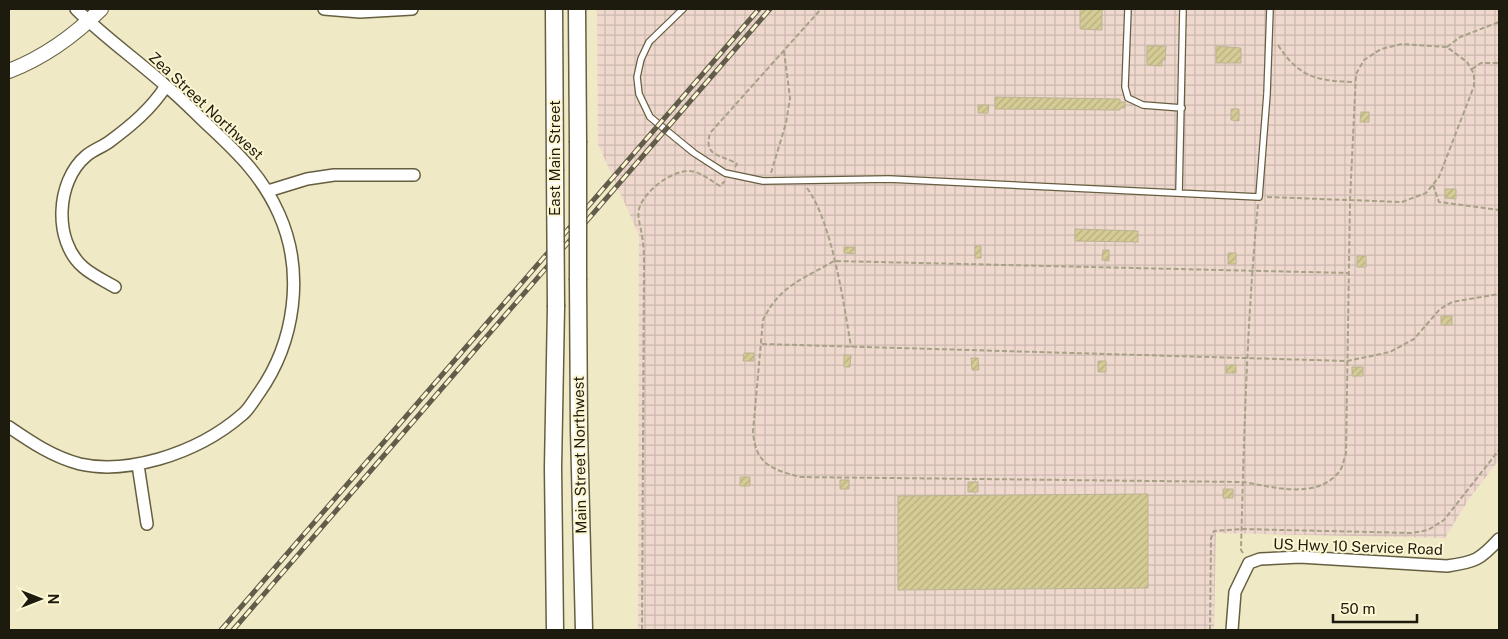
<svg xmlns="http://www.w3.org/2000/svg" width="1508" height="639" font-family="'Public Sans',sans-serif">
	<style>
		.industrial { fill: url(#industrial-grid) }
		.building { fill: url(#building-hatch); stroke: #bab493 }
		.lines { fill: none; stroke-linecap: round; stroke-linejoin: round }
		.service-casing { stroke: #655f40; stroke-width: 8 }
		.minor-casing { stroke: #655f40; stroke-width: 14 }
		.tertiary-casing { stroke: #655f40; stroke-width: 16 }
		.secondary-casing { stroke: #655f40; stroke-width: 19 }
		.path { stroke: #a7a287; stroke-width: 2; stroke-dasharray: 5 2.5; stroke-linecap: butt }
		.service { stroke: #fff; stroke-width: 5.5 }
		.minor { stroke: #fff; stroke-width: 11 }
		.tertiary { stroke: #fff; stroke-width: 14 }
		.secondary { stroke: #fff; stroke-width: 16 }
		.rail-casing { stroke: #615d4a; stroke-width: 5 }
		.rail { stroke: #fcf6d3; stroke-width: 3; stroke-dasharray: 9; stroke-linecap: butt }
		.secondary-bridge-casing { stroke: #655f40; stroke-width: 19; stroke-linecap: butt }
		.secondary-bridge { stroke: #fff; stroke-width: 16 }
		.labels { text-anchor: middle; stroke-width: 4; stroke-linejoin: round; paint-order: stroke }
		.street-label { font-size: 15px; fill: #1d1a0e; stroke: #fcf6d3 }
	</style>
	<defs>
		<pattern id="industrial-grid" width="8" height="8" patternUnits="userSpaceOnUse" patternTransform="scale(1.25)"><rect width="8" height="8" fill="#efd8cd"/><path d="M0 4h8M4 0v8" fill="none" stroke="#ccb9af"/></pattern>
		<pattern id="building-hatch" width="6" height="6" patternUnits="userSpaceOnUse" patternTransform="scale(1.25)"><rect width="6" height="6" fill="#d5cb95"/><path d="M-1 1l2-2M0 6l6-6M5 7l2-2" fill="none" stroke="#b6ae7f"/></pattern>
	</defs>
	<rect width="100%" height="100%" fill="#efe9c6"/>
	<!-- industrial -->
	<path class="industrial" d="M597 9H1499V460L1469 499 1445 538 1216 533 1214 630H638L639 235 598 144Z"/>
	<!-- building -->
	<path class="building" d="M1080 9H1102V30L1080 29Z
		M1147 46H1166L1165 60H1162V66L1147 65Z
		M1216 46 1241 48V63H1216Z
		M995 97 1120 99V102H1125V108H1120V110L995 109Z
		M978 105H989L988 113H978Z
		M1231 109H1239V121L1231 120Z
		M1361 112H1369V122H1360Z
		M1445 189H1456V199L1445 198Z
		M1075 229 1138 231V242L1075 241Z
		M975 246H981V258H975Z
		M844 247H855V254L844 253Z
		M1103 250H1109V261L1102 260Z
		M1228 253H1236V264H1228Z
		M1357 256H1366V267H1357Z
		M1441 316H1452V325H1441Z
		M744 353H754V361H743Z
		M844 355H851L850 367H844Z
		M971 358H978L979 370H972Z
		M1098 361H1106V372H1098Z
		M1226 365H1236V373H1226Z
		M1352 367H1363V376H1352Z
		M740 477H750V486H740Z
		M840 480H849V489H840Z
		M968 482H978V492H968Z
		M1223 489H1233V498H1223Z
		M1148 494V588L898 590V496Z"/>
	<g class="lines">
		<defs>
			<path id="service" d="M683 9 649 42 641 59 637 77 639 94 650 117 694 153 725 173 763 181 889 179 1259 197 1267 94 1270 9
				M1128 9 1125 87 1128 98 1143 105 1182 108
				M1179 193 1183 9"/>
			<path id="minor" d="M324 9 360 12 412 9
				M268 191 307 179 334 175H414
				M115 287C105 281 92 275 83 267 53 241 56 181 86 156 93 150 102 147 109 142 132 125 151 109 166 86
				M9 427C31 442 53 457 80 464 106 470 134 466 159 459 190 450 219 435 243 414 249 409 254 400 259 393 295 342 305 272 279 214 263 178 240 155 211 128 196 114 182 99 166 86 137 60 104 37 76 9
				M138 465 147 524
				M1232 630 1235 592 1249 563 1260 559 1300 557 1447 566C1475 562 1480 560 1499 539"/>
			<path id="tertiary" d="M9 71C45 57 74 36 101 9"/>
			<path id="secondary" d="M554 9 555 169
				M577 9 578 141
				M578 280 579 430 584 630
				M555 630 553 468 556 307"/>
		</defs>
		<!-- service casing -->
		<use href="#service" class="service-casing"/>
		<!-- minor casing -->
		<use href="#minor" class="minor-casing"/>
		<!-- tertiary casing -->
		<use href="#tertiary" class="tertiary-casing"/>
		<!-- secondary casing -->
		<use href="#secondary" class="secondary-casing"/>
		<!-- path -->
		<path class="path" d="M1278 45C1299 78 1318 81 1355 82
			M1447 47 1460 37 1499 22
			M1472 69 1481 63H1499
			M735 167 737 164C722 154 703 158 710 133L821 9
			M771 173 786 123 790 98 784 51
			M1433 185 1439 202 1499 210
			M807 188C832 222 844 304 851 347
			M1267 197 1402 202 1426 193 1439 177 1474 86V74L1467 62 1447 47 1402 44 1381 49 1364 60 1356 74 1350 200 1346 453C1344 459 1343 467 1339 472 1316 500 1274 487 1243 482L800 477C771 469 755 464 753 431L763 320C780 285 802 280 834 261L1349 273
			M762 344 1347 361 1390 352 1414 339 1440 309 1452 302 1499 294
			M1243 553 1241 550C1244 435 1247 319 1258 204
			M642 630 644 267C644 256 644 246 642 236 641 227 637 218 639 209 644 191 671 171 689 171 700 171 711 181 720 186L725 181
			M1210 630 1211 538 1214 531 1242 529 1412 533 1428 530 1444 520 1499 450"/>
		<!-- service -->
		<use href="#service" class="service"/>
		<!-- minor -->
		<use href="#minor" class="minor"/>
		<!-- tertiary -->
		<use href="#tertiary" class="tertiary"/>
		<!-- secondary -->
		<use href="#secondary" class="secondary"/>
		<defs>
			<path id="rail" d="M221 630 759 9
				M233 630 770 9"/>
		</defs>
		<!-- rail casing -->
		<use href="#rail" class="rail-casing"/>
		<!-- rail -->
		<use href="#rail" class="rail"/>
		<defs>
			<path id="secondary-bridge" d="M555 169 556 307
				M578 280V141"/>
		</defs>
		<!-- secondary-bridge casing -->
		<use href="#secondary-bridge" class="secondary-bridge-casing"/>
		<!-- secondary-bridge -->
		<use href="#secondary-bridge" class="secondary-bridge"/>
	</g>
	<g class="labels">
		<!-- street labels -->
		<g class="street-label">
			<text transform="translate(206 106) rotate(43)" y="5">Zea Street Northwest</text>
			<text transform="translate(555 158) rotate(-90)" y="5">East Main Street</text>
			<text transform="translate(580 455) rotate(-91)" y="5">Main Street Northwest</text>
			<text transform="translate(1358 547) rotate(2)" y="5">US Hwy 10 Service Road</text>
		</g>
	</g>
	<!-- border -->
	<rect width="1508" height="639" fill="none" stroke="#1d1a0e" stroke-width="20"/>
	<!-- north arrow -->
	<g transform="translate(40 599) rotate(90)" stroke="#fcf6d3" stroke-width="4" paint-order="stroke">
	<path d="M0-4L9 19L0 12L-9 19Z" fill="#1d1a0e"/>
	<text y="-8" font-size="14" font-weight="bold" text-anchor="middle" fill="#1d1a0e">N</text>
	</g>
	<!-- scale -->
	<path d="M1333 614v8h84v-8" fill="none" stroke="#1d1a0e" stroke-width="2.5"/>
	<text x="1340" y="614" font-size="15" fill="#1d1a0e" stroke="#fcf6d3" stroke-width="4" paint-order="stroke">50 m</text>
</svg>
